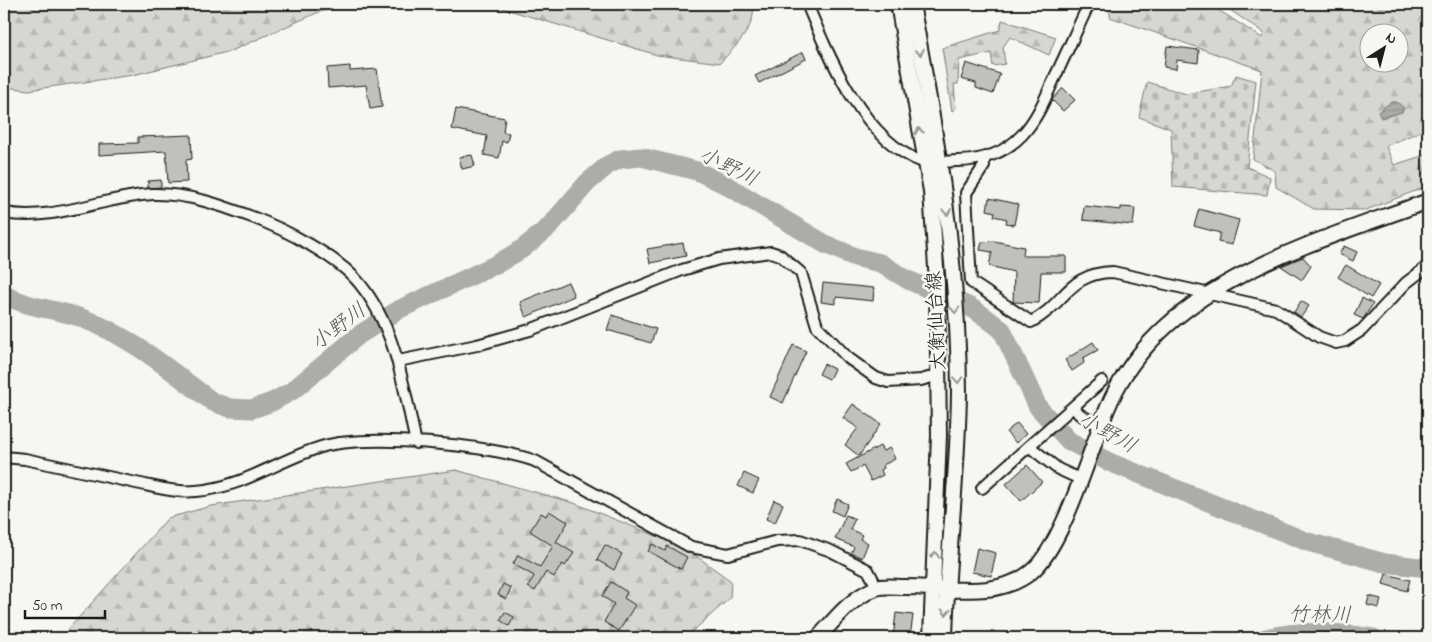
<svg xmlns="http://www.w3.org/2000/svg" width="1432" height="642" font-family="'Indie Flower','Klee One',sans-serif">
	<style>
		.forest { fill: url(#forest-firs); stroke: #797977; fill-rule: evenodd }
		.cemetery { fill: url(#cemetery-stones); stroke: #797977 }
		.water { fill: url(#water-rules); stroke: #727271 }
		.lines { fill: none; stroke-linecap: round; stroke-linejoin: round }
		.river { stroke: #acaca9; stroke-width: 19 }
		.building { fill: #c0c0bd; stroke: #1c1c1c }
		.street-casing { stroke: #1c1c1c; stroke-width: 14 }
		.secondary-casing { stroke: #1c1c1c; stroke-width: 18 }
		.street { stroke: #f6f6f2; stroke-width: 10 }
		.secondary { stroke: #f6f6f2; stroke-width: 14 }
		.oneway { stroke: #949492 }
		.labels { text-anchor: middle; stroke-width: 5; stroke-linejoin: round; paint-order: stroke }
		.street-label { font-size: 20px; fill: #1c1c1c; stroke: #f6f6f2 }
		.water-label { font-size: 21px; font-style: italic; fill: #565654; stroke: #f6f6f2 }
	</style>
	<defs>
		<pattern id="forest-firs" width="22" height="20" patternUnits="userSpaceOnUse" patternTransform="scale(1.25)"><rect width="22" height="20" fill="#d6d6d2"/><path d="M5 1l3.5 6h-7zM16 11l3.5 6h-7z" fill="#b7b7b4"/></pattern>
		<pattern id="cemetery-stones" width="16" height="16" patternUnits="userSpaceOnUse" patternTransform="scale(1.25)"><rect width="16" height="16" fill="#d6d6d2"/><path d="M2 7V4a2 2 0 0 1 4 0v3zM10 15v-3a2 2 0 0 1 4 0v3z" fill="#b7b7b4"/></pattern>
		<pattern id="water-rules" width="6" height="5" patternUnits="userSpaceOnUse" patternTransform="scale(1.25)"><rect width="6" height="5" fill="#acaca9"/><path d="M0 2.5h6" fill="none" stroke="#939391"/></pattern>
	</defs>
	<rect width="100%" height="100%" fill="#f6f6f2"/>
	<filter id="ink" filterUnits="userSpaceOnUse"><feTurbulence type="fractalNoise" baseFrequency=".02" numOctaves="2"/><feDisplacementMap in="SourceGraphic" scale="10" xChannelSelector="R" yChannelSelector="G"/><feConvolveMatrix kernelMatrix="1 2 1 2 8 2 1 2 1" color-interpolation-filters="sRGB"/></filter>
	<g filter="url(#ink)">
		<!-- forest -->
		<path class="forest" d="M4 4H357L319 12 231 51 133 75 29 90 4 87Z
			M489 4H753C757 27 734 48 720 63L657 55Z
			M1110 4H1209L1262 38 1264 33 1221 4H1428V128L1386 146 1394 165 1428 154V186L1366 210 1314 209 1276 187 1275 171 1253 159 1262 70 1110 17ZM1370 32H1400V62H1370Z
			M1002 20 1056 37 1049 55 1010 37 1003 47 1005 64 993 66 991 53 959 60 958 84H954L956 108 952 111 942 48 1000 30Z
			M456 470 574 503 684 547 731 581 730 598 685 638H58L64 634 168 518 211 506Z"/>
		<!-- cemetery -->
		<path class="cemetery" d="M1236 75 1256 81 1247 167 1270 177 1267 195 1173 187 1171 129 1139 117 1147 82 1186 94 1231 86Z"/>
		<!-- water -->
		<path class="water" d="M1391 102H1397L1404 108 1402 112 1381 118 1378 112Z"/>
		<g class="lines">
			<!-- river -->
			<path class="river" d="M4 294C31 310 57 308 84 319 132 337 172 372 213 402L230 408 252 409 272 402 292 391 359 335 400 309 497 264 522 249 548 228 587 183 608 165 620 159 641 157 697 171 726 185 825 244 855 257 880 263 908 280 970 307 985 317 1002 330 1038 407 1069 441 1109 462 1308 542 1385 563 1428 568
				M1266 638C1300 629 1339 632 1374 638"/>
		</g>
		<!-- building -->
		<path class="building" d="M1167 46 1199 50 1198 63 1177 60 1176 69 1164 67Z
			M803 52 806 59 759 83 755 76Z
			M966 63 1000 74 993 94 976 88V83L961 79Z
			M350 66V71L377 69 382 107 370 109 366 85 328 88 327 68Z
			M1063 88 1075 100 1063 111 1052 100Z
			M456 109 505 118 503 132 509 133 507 142 502 141 499 158 484 155 487 136 452 129Z
			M191 135 192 159 186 160 187 182 168 183 166 151 99 155V144L138 143V137Z
			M472 155 475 166 462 169 459 157Z
			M161 180V187L148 188V181Z
			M989 198 1018 204 1014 225 1006 223 1007 219 994 216 995 212 987 210Z
			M1084 206 1121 210V207L1135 208 1133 225 1083 220Z
			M1199 209 1239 220 1232 245 1218 242 1220 233 1194 226Z
			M994 241 1024 247 1023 256H1066V272H1041L1039 303 1013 302 1014 272 989 266 992 252 980 250 982 242Z
			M683 243 686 256 650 263 647 249Z
			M1344 246 1357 252 1353 261 1339 254Z
			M1303 257 1311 266 1302 280 1281 266Z
			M1346 265 1379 285 1371 298 1338 277Z
			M568 282 574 296 526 317 520 302Z
			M823 283 874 288 873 301 836 297V304L821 302Z
			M1362 298 1373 304 1363 319 1354 315Z
			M1301 301 1309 306 1301 317 1294 312Z
			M612 315 656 329 651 343 607 330Z
			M1093 342 1098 350 1083 358 1084 363 1072 371 1065 360Z
			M793 345 806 351 783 403 770 397Z
			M824 364 834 369 829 379 819 374Z
			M853 404 881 424 859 456 845 445 858 428 843 418Z
			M1017 423 1026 434 1016 443 1006 432Z
			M880 446 883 451 890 448 895 459 883 465 884 468 881 470 883 475 871 481 863 466 851 472 846 464Z
			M1027 465 1042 482 1021 501 1006 484Z
			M744 473 759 480 753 493 738 486Z
			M837 499 848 504 843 516 832 511Z
			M774 500 783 504 775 523 766 519Z
			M549 511 568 522 556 542 574 553 565 566 562 564 554 577 546 572 535 591 528 587 534 576 513 564 518 555 540 567 553 546 530 531 541 513 546 516Z
			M846 515 855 519 850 529 862 535 860 539 868 543 862 558 851 553 854 547 835 539Z
			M652 544 665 551 667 546 687 557 681 569 648 551Z
			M605 545 622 554 614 570 597 560Z
			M977 548 996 553 991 576 972 572Z
			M1386 574 1410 580 1407 591 1383 584Z
			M611 582 627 592 624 598 635 605 619 631 604 622 614 604 602 596Z
			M503 584 511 588 506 599 498 595Z
			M1369 596 1381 599 1379 608 1367 605Z
			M505 612 514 617 509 626 500 620Z
			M896 613 913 615 910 638H893Z"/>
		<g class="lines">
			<defs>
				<path id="street" d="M807 4C829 57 864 142 923 162 932 165 947 161 957 161 981 161 1005 153 1022 135 1037 119 1045 99 1054 79 1066 54 1077 29 1089 4
					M984 158V166L966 193 971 282 1031 322C1065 305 1067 273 1113 272L1276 309 1319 337 1336 343 1345 341 1362 330 1406 283 1428 266
					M4 213C55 222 102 197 153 194 187 193 220 205 252 217 284 229 339 257 360 284 396 328 404 389 416 443
					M398 361 477 345 530 330 682 270 719 259 771 252 780 255 801 273 817 326 848 358 876 378 888 382 921 380 939 375
					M1074 407 1079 414 1100 426
					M1030 447 1058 469 1080 479
					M4 457 25 459C62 467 99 475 136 483 156 487 176 493 196 491 242 488 278 460 321 447 364 433 492 445 535 461L691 547 728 554 777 541 800 540 831 551 868 570 877 587
					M982 488 1102 381"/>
				<path id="secondary" d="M898 4 931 191 937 283 939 435 931 638
					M912 4C936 133 959 262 959 393 958 475 947 556 945 638
					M818 638C835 619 851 598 876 588 884 585 896 587 904 587 946 587 997 600 1031 572 1064 545 1090 449 1108 407 1159 283 1315 243 1428 201"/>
			</defs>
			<!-- street casing -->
			<use href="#street" class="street-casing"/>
			<!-- secondary casing -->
			<use href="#secondary" class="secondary-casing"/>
			<!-- street -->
			<use href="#street" class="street"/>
			<!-- secondary -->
			<use href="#secondary" class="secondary"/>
		</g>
		<!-- one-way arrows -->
		<defs><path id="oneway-chevron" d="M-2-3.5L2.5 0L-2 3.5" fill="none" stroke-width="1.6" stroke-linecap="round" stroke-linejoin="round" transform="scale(1.25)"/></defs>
		<g class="oneway">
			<use href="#oneway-chevron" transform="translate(920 52) rotate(80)"/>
			<use href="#oneway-chevron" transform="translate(919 131) rotate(-100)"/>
			<use href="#oneway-chevron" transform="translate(947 212) rotate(84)"/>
			<use href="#oneway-chevron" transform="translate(955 310) rotate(88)"/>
			<use href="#oneway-chevron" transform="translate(958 380) rotate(87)"/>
			<use href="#oneway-chevron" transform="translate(935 555) rotate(-88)"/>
			<use href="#oneway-chevron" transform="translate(946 612) rotate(93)"/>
		</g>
	</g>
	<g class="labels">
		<!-- street labels -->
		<g class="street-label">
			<text transform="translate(935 321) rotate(-93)" y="7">大衡仙台線</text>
		</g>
		<!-- water labels -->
		<g class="water-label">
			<text transform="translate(729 166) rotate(26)" y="7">小野川</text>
			<text transform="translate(338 326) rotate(-37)" y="7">小野川</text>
			<text transform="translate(1108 432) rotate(29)" y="7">小野川</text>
			<text transform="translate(1320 614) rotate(1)" y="7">竹林川</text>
		</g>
	</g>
	<!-- margin -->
	<rect width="1432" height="642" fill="none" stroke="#f6f6f2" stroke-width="20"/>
	<rect x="10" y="10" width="1412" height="622" fill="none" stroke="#1c1c1c" stroke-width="2" filter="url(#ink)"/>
	<!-- north arrow -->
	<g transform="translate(1384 48) rotate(36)"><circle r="24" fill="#f6f6f2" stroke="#9f9f9c"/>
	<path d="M0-4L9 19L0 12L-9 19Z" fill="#1c1c1c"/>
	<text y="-8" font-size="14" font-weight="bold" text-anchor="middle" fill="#1c1c1c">N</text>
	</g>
	<!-- scale -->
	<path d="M25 610v8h80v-8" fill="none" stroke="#1c1c1c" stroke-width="2.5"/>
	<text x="32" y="610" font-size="15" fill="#1c1c1c" stroke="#f6f6f2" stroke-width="4" paint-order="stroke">50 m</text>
</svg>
